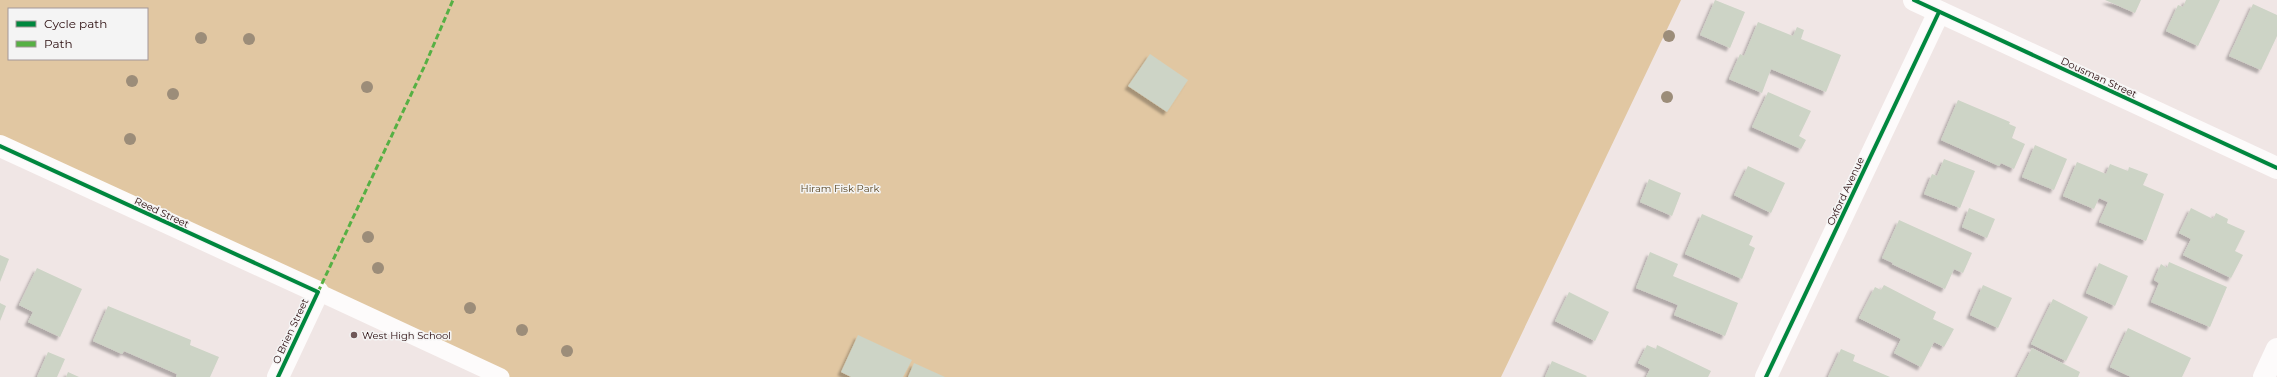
<svg xmlns="http://www.w3.org/2000/svg" width="2277" height="377" font-family="Montserrat,sans-serif">
	<style>
		.green { fill: #e1c7a2; fill-rule: evenodd }
		.building { fill: #cdd4c6; filter: url(#shadow) }
		.lines { fill: none; stroke-linecap: round; stroke-linejoin: round }
		.service { stroke: #fdfbfb; stroke-width: 17 }
		.minor { stroke: #fdfbfb; stroke-width: 22 }
		.tertiary { stroke: #fdfbfb; stroke-width: 22 }
		.quiet { stroke: #56b044; stroke-width: 3; stroke-dasharray: 6 3; stroke-linecap: butt }
		.cycleway-casing { stroke: #f4f4f4; stroke-width: 6 }
		.cycleway { stroke: #00873e; stroke-width: 4 }
		.tree { fill: #9c8d79 }
		.poi-dot { fill: #6f5859; stroke: #f4f4f4; stroke-width: 1.5 }
		.labels { text-anchor: middle; stroke-width: 3; stroke-linejoin: round; paint-order: stroke }
		.street-label { font-size: 10px; fill: #2a0c0d; stroke: #f4f4f4 }
		.park-label { font-size: 10px; fill: #574420; stroke: #f4f4f4 }
		.poi-label { font-size: 10px; fill: #2a0c0d; stroke: #f4f4f4; text-anchor: start }
	</style>
	<defs>
		<filter id="shadow"><feDropShadow dx="-3.5" dy="3.5" stdDeviation="1" flood-color="#0004"/></filter>
	</defs>
	<rect width="100%" height="100%" fill="#f0e6e5"/>
	<!-- green -->
	<path class="green" d="M0 0H1681L1501 377H501L0 146ZM9 9H147V59H9Z"/>
	<!-- building -->
	<path class="building" d="M1715 0 1745 12 1730 48 1700 35Z
		M2105 0H2141L2135 13Z
		M2186 0H2220L2198 46 2166 31 2178 5 2183 7Z
		M2253 4 2277 15V36L2261 70 2229 56Z
		M1758 22 1793 36 1797 27 1804 30 1801 39 1841 55 1826 92 1771 69 1762 93 1729 79 1740 54 1744 56Z
		M1150 54 1188 80 1167 112 1128 86Z
		M1768 92 1811 111 1799 136 1806 140 1801 149 1752 127Z
		M1958 100 2010 122 2009 124 2016 127 2012 138 2025 144 2014 169 2001 163 1999 166 1941 140Z
		M2035 145 2067 159 2054 190 2022 177Z
		M1944 159 1975 171 1960 208 1924 194 1932 174 1937 176Z
		M2077 162 2106 174 2110 164 2128 171 2129 167 2148 174 2143 185 2164 194 2146 241 2099 222 2108 202 2099 198 2094 209 2063 196Z
		M1748 166 1785 183 1771 213 1734 195Z
		M1649 179 1681 193 1672 216 1640 202Z
		M1969 208 1995 219 1987 238 1962 227Z
		M2191 208 2213 219 2216 213 2228 219 2227 223 2245 231 2235 251 2243 255 2231 278 2183 255 2191 239 2179 233Z
		M1702 214 1753 236 1749 245 1755 248 1742 279 1685 254Z
		M1899 220 1972 253 1963 273 1954 269 1945 289 1892 264 1893 263 1882 258Z
		M1650 252 1678 264 1673 276 1738 303 1725 336 1674 315 1678 305 1636 288Z
		M0 255 9 259 0 282Z
		M2169 262 2227 287 2210 327 2151 302 2159 283 2154 280 2161 264 2167 268Z
		M2099 263 2128 276 2115 306 2086 293Z
		M37 268 82 289 60 337 28 322 33 312 19 305Z
		M1884 285 1936 312 1933 319 1954 329 1944 347 1934 342 1921 367 1894 353 1901 339 1859 318 1875 287 1881 290Z
		M1983 285 2012 298 1998 328 1970 315Z
		M1569 292 1609 312 1595 341 1555 321Z
		M2053 299 2088 317 2066 361 2031 344Z
		M0 303 6 306 0 321Z
		M108 306 191 340 190 345 219 357 210 377H176L177 374 124 351 122 354 93 341Z
		M2128 328 2191 358 2182 377H2131L2110 367Z
		M858 335 912 360 903 377H851L841 372Z
		M1647 345 1656 349 1657 345 1711 371 1708 377H1646L1650 369 1638 363Z
		M2032 348 2080 372 2078 377H2017Z
		M1841 349 1855 355 1853 361 1890 377H1828Z
		M48 352 65 359 57 377H37Z
		M1552 361 1587 376 1586 377H1545Z
		M914 363 945 377H908Z
		M68 372 79 377H66Z"/>
	<g class="lines">
		<!-- service -->
		<path class="service" d="M318 292 501 377"/>
		<!-- minor -->
		<path class="minor" d="M0 146 318 292 278 377
			M1766 377 1939 12
			M2264 377 2277 349"/>
		<!-- tertiary -->
		<path class="tertiary" d="M1914 0 2277 168"/>
		<!-- quiet -->
		<path class="quiet" d="M318 292 425 65 453 0"/>
		<defs>
			<path id="cycleway" d="M1914 0 2277 168
				M0 146 318 292 278 377
				M1766 377 1939 12"/>
		</defs>
		<!-- cycleway casing -->
		<use href="#cycleway" class="cycleway-casing"/>
		<!-- cycleway -->
		<use href="#cycleway" class="cycleway"/>
	</g>
	<!-- trees -->
	<g class="tree">
		<circle cx="1669" cy="36" r="6"/>
		<circle cx="201" cy="38" r="6"/>
		<circle cx="249" cy="39" r="6"/>
		<circle cx="132" cy="81" r="6"/>
		<circle cx="367" cy="87" r="6"/>
		<circle cx="173" cy="94" r="6"/>
		<circle cx="1667" cy="97" r="6"/>
		<circle cx="130" cy="139" r="6"/>
		<circle cx="368" cy="237" r="6"/>
		<circle cx="378" cy="268" r="6"/>
		<circle cx="470" cy="308" r="6"/>
		<circle cx="522" cy="330" r="6"/>
		<circle cx="567" cy="351" r="6"/>
	</g>
	<!-- markers -->
	<circle class="poi-dot" cx="354" cy="335" r="4"/>
	<g class="labels">
		<!-- street labels -->
		<g class="street-label">
			<text transform="translate(2099 77) rotate(25)" y="4">Dousman Street</text>
			<text transform="translate(1845 191) rotate(-65)" y="4">Oxford Avenue</text>
			<text transform="translate(162 212) rotate(25)" y="4">Reed Street</text>
			<text transform="translate(290 331) rotate(-65)" y="4">O Brien Street</text>
		</g>
		<!-- park labels -->
		<g class="park-label">
			<text x="840" y="192">Hiram Fisk Park</text>
		</g>
		<!-- poi labels -->
		<g class="poi-label">
			<text x="362" y="339">West High School</text>
		</g>
	</g>
	<!-- legend -->
	<rect x="8" y="8" width="140" height="52" fill="#f4f4f4" stroke="#a39798"/>
	<rect x="16" y="21" width="20" height="6" fill="#00873e" stroke="#a39798"/>
	<text x="44" y="28" font-size="12" fill="#2a0c0d">Cycle path</text>
	<rect x="16" y="41" width="20" height="6" fill="#56b044" stroke="#a39798"/>
	<text x="44" y="48" font-size="12" fill="#2a0c0d">Path</text>
</svg>
